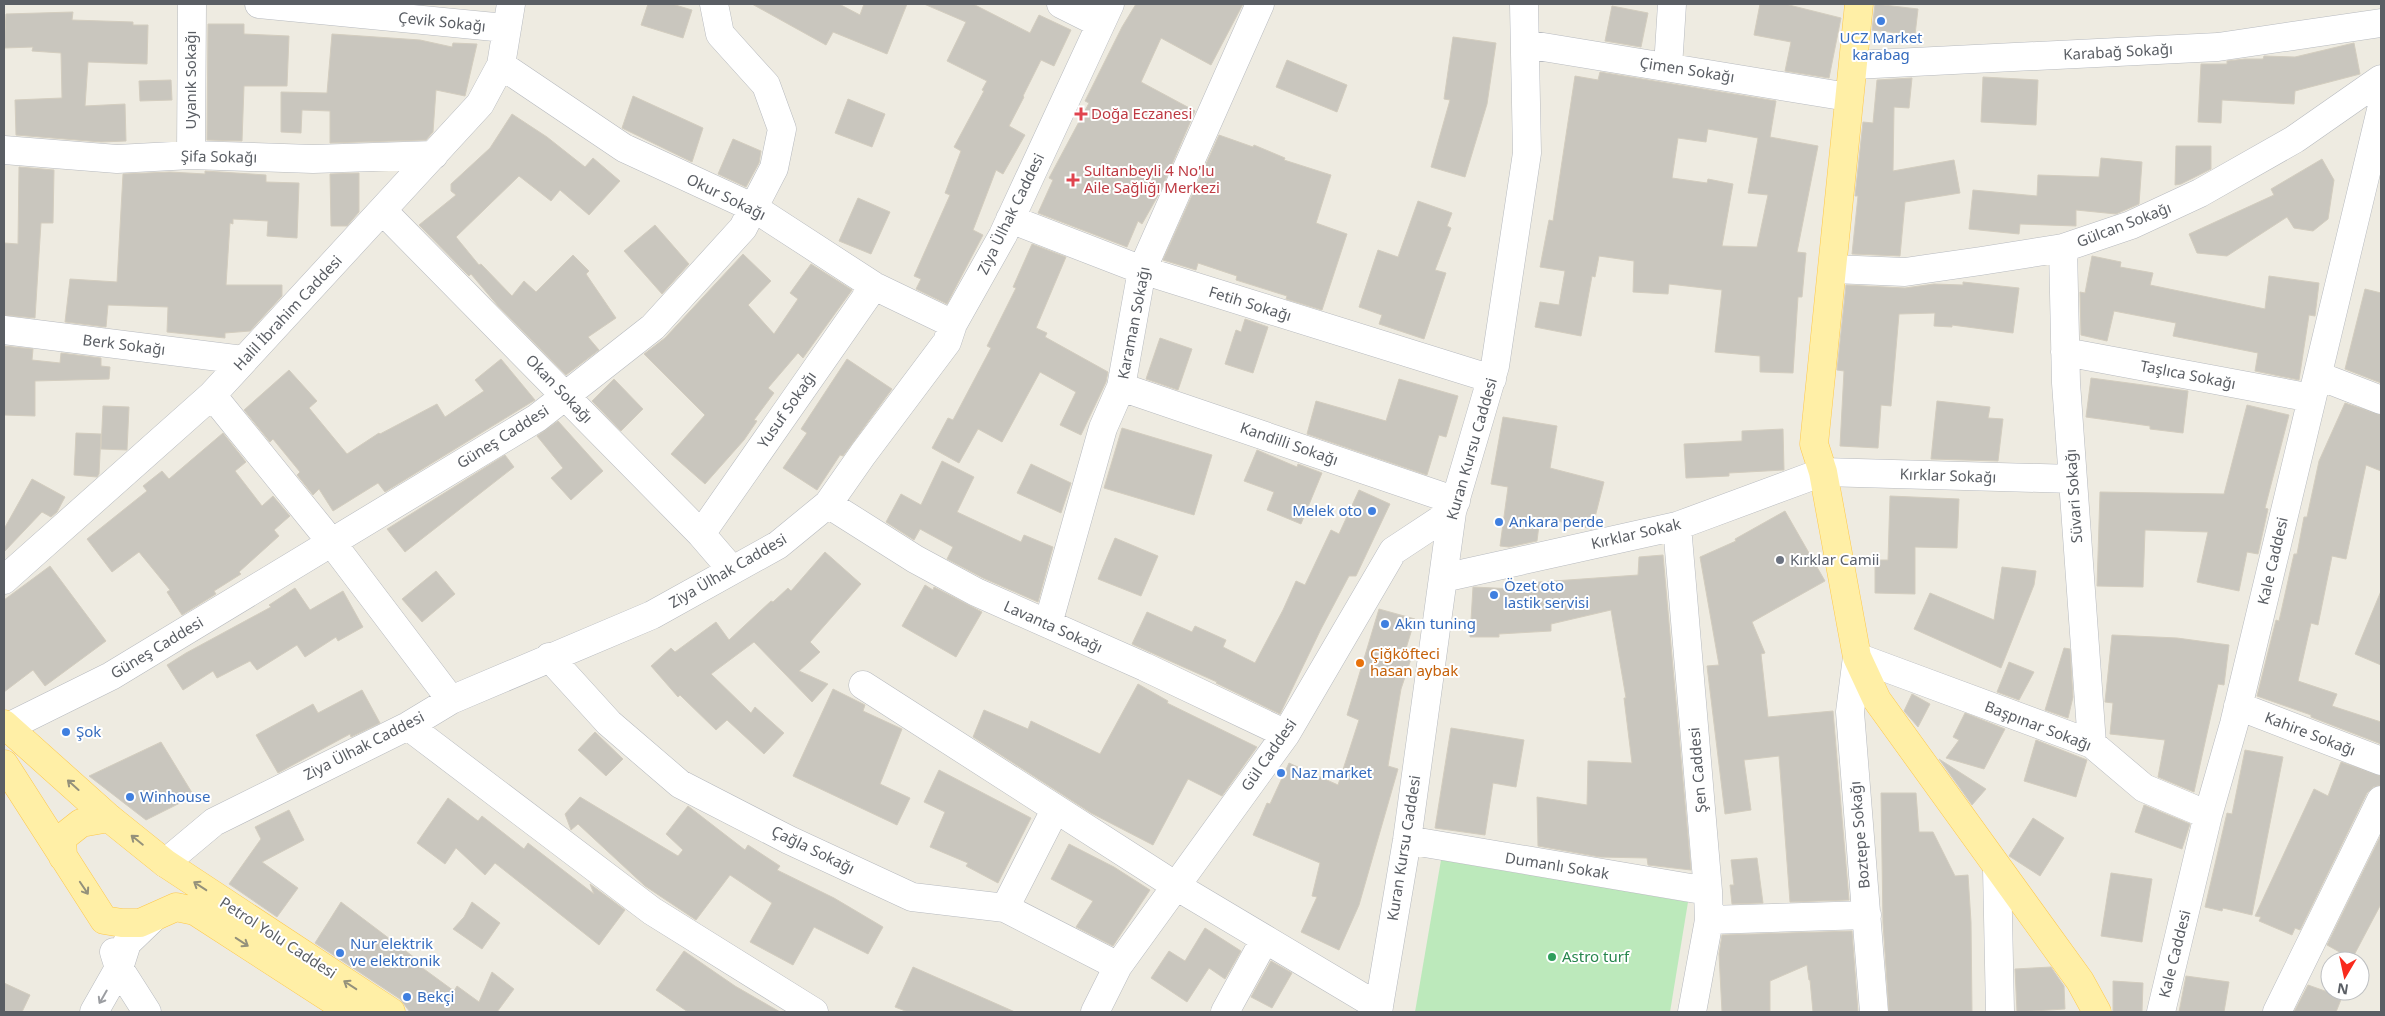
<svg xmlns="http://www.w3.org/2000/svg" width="2385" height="1016" font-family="'Noto Sans',sans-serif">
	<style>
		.green { fill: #bce9bb }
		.building { fill: #c9c6be; stroke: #d3cdbf; fill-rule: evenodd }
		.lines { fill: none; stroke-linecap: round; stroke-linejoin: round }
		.minor-casing { stroke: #b7babf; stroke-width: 29 }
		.major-casing { stroke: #fec84a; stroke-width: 29 }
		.minor { stroke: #fff; stroke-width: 28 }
		.major { stroke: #ffefa6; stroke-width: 28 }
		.oneway { stroke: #94917b }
		.oneway2 { stroke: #9c9ea2 }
		.shop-dot { fill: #3f7fe0; stroke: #fff; stroke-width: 2 }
		.health-dot { fill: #e0444e; stroke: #fff; stroke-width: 2 }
		.worship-dot { fill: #6b7280; stroke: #fff; stroke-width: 2 }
		.food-dot { fill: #e8710a; stroke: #fff; stroke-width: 2 }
		.leisure-dot { fill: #2e9e5b; stroke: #fff; stroke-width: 2 }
		.labels { text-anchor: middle; stroke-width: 4; stroke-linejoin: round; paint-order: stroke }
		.street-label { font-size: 15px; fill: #5a5e64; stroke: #fff }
		.shop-label { font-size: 15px; fill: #366cbe; stroke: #fff; text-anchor: start }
		.health-label { font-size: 15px; fill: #be3a42; stroke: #fff; text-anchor: start }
		.worship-label { font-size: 15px; fill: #5b616d; stroke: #fff; text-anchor: start }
		.food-label { font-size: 15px; fill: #c56008; stroke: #fff; text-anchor: start }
		.leisure-label { font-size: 15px; fill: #27864d; stroke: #fff; text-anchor: start }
	</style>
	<rect width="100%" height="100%" fill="#eeebe1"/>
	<!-- green -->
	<path class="green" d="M1441 860 1688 902 1670 1012H1415Z"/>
	<!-- building -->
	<path class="building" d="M648 4H672L692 10 683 38 641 25Z
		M752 4H839L860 15 864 4H907L887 54 833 32 826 45Z
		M924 4H973L1030 33 1039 15 1071 30 1054 66 1041 60 1023 96 1024 97 1009 126 1025 135 1003 174 996 170 973 230 983 235 947 304 916 289 921 279 914 276 950 195 945 193 961 151 954 147 984 91 982 90 987 81 947 61 966 22Z
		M1136 4H1243L1211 65 1161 38 1141 82 1195 111 1160 192 1142 224 1138 221 1127 247 1038 213 1053 180 1049 178 1089 103 1085 101 1122 27Z
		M1760 4H1785L1841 18 1829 78 1785 71 1791 42 1754 35Z
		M1875 4 1918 9 1915 35 1872 30Z
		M1612 6 1648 13 1641 47 1605 41Z
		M73 12 72 20 133 22V25H148L147 64 88 62 85 106 125 104 126 141 101 142 16 135 15 100 62 98 61 53 32 51 33 47 4 48 6 14Z
		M208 24H244V34L289 36 287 86H244L242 141 207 140Z
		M332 34 420 40 452 47 453 43 477 44 465 96 436 90 433 132 426 140 330 143V111L302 110 301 133 281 132V92L327 93Z
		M1453 37 1496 43 1487 104 1465 177 1431 167 1450 100 1444 99Z
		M2354 43 2360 74 2295 91 2294 104 2222 100 2221 123 2198 122 2201 64H2227V61L2245 59H2263L2264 56 2295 57Z
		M1287 60 1347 85 1337 112 1276 87Z
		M1600 72 1776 101 1770 137 1818 146 1797 252 1806 253 1802 297H1798L1793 373 1760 372V356L1715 352 1722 290 1669 284 1668 294 1633 292 1634 261 1599 256 1595 277 1592 276 1581 336 1535 327 1540 302 1559 305 1565 271 1540 267 1549 220 1553 221 1575 76 1598 80ZM1708 129 1758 138 1748 193 1768 195 1757 247 1722 246 1733 184 1708 179 1707 183 1672 178 1678 138 1706 142Z
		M1983 77 2038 80 2036 125 1981 122Z
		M1912 78 1909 108 1894 107 1893 171 1954 160 1960 193 1905 202 1900 256 1852 254 1858 196H1855L1863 122 1873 123 1877 80Z
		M171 80 172 100 140 101 139 81Z
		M633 96 703 128 692 162 622 128Z
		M848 99 885 114 872 147 835 133Z
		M512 114 547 137 585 167 593 158 620 181 589 215 560 190 551 201 519 176 456 237 479 265 481 264 512 296 524 281 536 292 573 255 589 271 586 274 616 318 588 337 599 350 566 375 498 306 471 274 469 276 419 225 456 195 451 191V184L490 148Z
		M1219 135 1253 147 1254 145 1285 158 1284 160 1331 175 1316 223 1347 234 1322 310 1286 299 1287 296 1236 280 1237 276 1198 263 1196 270 1163 260Z
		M733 139 761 151 759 163 746 187 718 174Z
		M2176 146H2211V169L2181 184 2175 185Z
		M2101 158 2142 162 2139 204 2116 214 2076 210V226L2020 224 2019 234 1969 229 1973 190 2037 196 2038 175 2099 177Z
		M2322 159 2334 180 2328 219 2313 231 2294 228 2287 217 2227 256 2197 253 2189 234 2274 195 2271 189Z
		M19 167 54 170 53 223H41L35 318 4 315V243L18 244Z
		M205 171 266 175V182L299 183 297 238 267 236 268 221 233 219V224L230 223 226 285H282V296L250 331 225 333V338L167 332 168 307 108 305 106 327 65 322 70 279 117 282 123 174 170 172 205 174Z
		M359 173V212L347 226H331L330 174Z
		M858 198 890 212 871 254 839 241Z
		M1418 201 1452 213 1447 226 1451 228 1435 270 1446 273 1424 339 1379 324 1382 315 1359 307 1378 250 1398 257Z
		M655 225 689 264 662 294 624 251Z
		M1032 244 1066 257 1036 328 1047 333 1045 337 1108 372 1106 382 1081 435 1060 425 1076 392 1040 372 1002 442 978 429 959 463 932 448 948 418 953 420 991 348 987 346 1016 288 1013 287Z
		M743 254 771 281 748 305 774 334 798 299 790 293 811 264 852 290 803 358 798 353 768 388 774 393 754 420 757 421 744 440 705 484 671 454 705 415 644 354 665 338Z
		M2092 256 2121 262 2120 267 2153 273 2150 285 2265 309 2269 276 2319 283 2315 316 2309 315 2299 380 2255 371 2258 353 2173 336 2176 323 2114 311 2107 341 2081 335 2080 292 2085 293Z
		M1963 282 2019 288 2013 333 1952 325V327L1934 326 1935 313 1899 314 1891 406 1881 405 1878 448 1840 446 1844 371 1837 370 1846 285 1905 288 1934 284 1963 285Z
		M2365 289 2381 293V383L2345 369Z
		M1245 319 1268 327 1253 373 1225 364 1236 330 1241 332Z
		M1160 338 1192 349 1178 390 1146 379Z
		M4 346 33 349 32 360 60 363 61 353 101 358V366L110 367 109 379 35 381V416L4 415Z
		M501 359 535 400 385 492 378 483 333 511 319 489 313 495 297 475 300 472 273 439 270 442 244 410 289 370 317 401 309 408 347 454 379 433 380 434 437 404 445 417 484 391 475 380Z
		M847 359 892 389 843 456 840 455 817 490 783 468 807 433 801 429Z
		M2091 378 2188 391 2183 433 2150 429V426L2086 417Z
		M614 379 643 409 621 431 592 401Z
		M1399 379 1458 396 1446 437 1439 435 1427 475 1307 434 1316 401 1386 421Z
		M1937 401 1990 407 1988 418 2003 419 1998 461 1931 459Z
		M2345 403 2381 415V471L2366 465 2346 559 2332 556 2318 625 2311 623 2298 681 2337 694 2332 706 2381 722V744L2311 717V715L2257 696 2276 620 2279 621 2294 554H2297L2304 517H2307L2319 461Z
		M2247 405 2289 415 2265 508 2268 509 2258 554 2247 552 2239 591 2197 582 2208 532 2145 530 2143 587 2097 586 2100 492 2224 494Z
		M103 406 129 407 127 450 101 449Z
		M1503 417 1557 426 1550 468 1604 482 1592 529 1540 517 1537 541 1509 547 1500 546 1508 487 1491 484Z
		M558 421 603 471 571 500 551 478 563 468 537 436Z
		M1122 428 1212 455 1194 515 1104 488Z
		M1783 429 1784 470 1729 473V476L1686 478 1684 444 1742 441V431Z
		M76 433 101 434 99 474 97 477 74 475Z
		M223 433 246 462 235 471 262 506 273 496 290 516 274 530 279 536 239 572 241 574 214 591 216 594 182 615 167 592 170 590 139 552 112 572 87 539 147 491 143 486 162 471 169 479Z
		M1257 450 1297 467 1298 464 1322 473 1301 524 1267 510 1274 492 1244 481Z
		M505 455 514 467 405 552 387 529Z
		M942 461 974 477 957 512 1021 542 1024 535 1053 547 1038 602 983 578 947 559 953 547 920 529 914 540 886 522 901 494 921 505Z
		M1031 464 1071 483 1061 513 1017 493Z
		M32 479 65 497 57 512 51 517 42 512 4 552V529Z
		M1359 490 1390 504 1356 576H1349L1321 629 1280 714 1216 683 1217 682 1132 644 1147 612 1192 632 1195 626 1226 640 1223 647 1255 663 1283 610 1296 581 1305 585 1331 530 1339 534Z
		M1890 496 1959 499 1957 548 1915 547V594L1875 593V560H1888Z
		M1785 511 1825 581 1752 622 1765 653 1761 654 1768 717 1833 711 1849 900 1790 902 1779 756 1744 760 1751 810 1725 814 1707 666 1719 665 1700 557 1736 541 1735 539Z
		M1115 538 1158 556 1141 596 1098 579Z
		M825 552 861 584 810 642 820 652 799 671 828 684 812 702 754 642 711 674 751 713 755 707 784 733 764 754 727 720 716 730 680 695 678 697 651 666 671 648 675 652 716 622 729 640 771 601 773 602 788 588 791 591Z
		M1663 555 1691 870 1648 865 1647 858 1600 857 1538 846 1537 797 1587 805 1588 761 1632 763 1624 698H1626L1611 610 1551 624V631L1499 634V637H1470L1473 587 1515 589V587L1540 582 1638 575 1639 557Z
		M50 566 106 641 45 686 33 670 4 692V600Z
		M2002 567 2036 571 2034 585 2001 668 1914 629 1930 593 1994 620Z
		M436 571 455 594 422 622 402 599Z
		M925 585 933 590 934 587 982 612 956 657 902 626Z
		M295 588 310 610 343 591 363 627 338 641 336 637 305 657 297 645 257 670 250 661 217 678 213 671 183 690 167 665 186 653 271 607 269 605Z
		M2381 591V665L2355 654Z
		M1379 609 1415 619 1404 655 1411 659 1401 689 1388 766 1398 769 1359 905 1339 950 1301 932 1317 897 1312 896 1320 863 1253 835 1267 803 1270 804 1289 763 1338 785 1359 720 1347 715Z
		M2112 635 2177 638 2229 645 2224 685 2218 684 2194 792 2158 777 2165 740 2110 734 2113 703 2105 702Z
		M2064 648 2070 649 2073 697 2068 718 2045 710Z
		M2009 662 2034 672 2019 700 1997 692Z
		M1138 684 1168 701 1167 703 1257 747 1222 796 1188 779 1153 845 1091 813 973 737 984 710 1028 729 1031 721 1100 754Z
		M833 689 865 705 863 711 902 729 880 784 910 798 897 825 793 776Z
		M362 690 380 723 351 737 350 734 278 773 256 735 313 704 318 713Z
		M1912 694 1930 704 1918 727 1904 711Z
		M1965 713 2005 729 1984 769 1946 758 1959 740 1953 737Z
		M1451 728 1524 740 1516 787 1493 783 1485 835 1435 828Z
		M595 732 623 759 606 776 578 750Z
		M2036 740 2087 760 2076 797 2024 781Z
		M161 742 194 796 146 820 89 776Z
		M2245 750 2283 757 2252 915 2223 908 2222 911 2205 907 2227 813 2232 814Z
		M1939 759 1986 789 1972 805Z
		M2341 762 2381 776V785L2373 787 2367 793 2300 930 2295 928 2292 935 2259 921 2261 917 2255 916 2314 789 2328 796Z
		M939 770 1031 818 998 883 966 866 968 863 930 847 945 812 924 802Z
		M1881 793H1916L1919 832H1933L1955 876 1968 875 1971 922 1972 1012H1889L1883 923Z
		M580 797 678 856 683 850 666 834 688 806 745 850 748 845 780 866 777 870 834 898 883 927 868 954 814 927 793 965 750 942 772 903 730 875 696 920 645 886 578 824 571 830 565 814Z
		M448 798 478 821 482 816 524 849 528 843 594 894 590 884 625 910 599 945 495 863 485 875 456 848 445 864 417 843Z
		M2144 805 2190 824 2182 849 2135 832Z
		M289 810 304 840 262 862 298 888 277 917 229 884 261 839 255 827Z
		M2033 818 2064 838 2040 876 2009 856Z
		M2381 835V904L2352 959 2327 945Z
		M1069 844 1114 867 1150 890 1113 946 1076 927 1093 901 1051 879Z
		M1757 858 1763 903 1732 904 1730 885H1734L1731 860Z
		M2111 873 2152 879 2142 942 2101 936Z
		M341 902 415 958 413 961 454 991 457 986 479 1002 492 972 514 989 497 1012H410L400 999 315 943Z
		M472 902 500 923 482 949 453 929 464 917Z
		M1205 928 1241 951 1225 979 1209 968 1187 1002 1151 978 1169 951 1185 961Z
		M1852 931 1858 1012H1813L1810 980H1809L1807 965 1770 981V1012H1722L1719 954 1722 935Z
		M684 951 735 986 780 1012H688L656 990Z
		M1271 961 1292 973 1272 1008 1251 997Z
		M913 967 1015 1012H908L895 1007Z
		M2051 967 2064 986 2065 1009 2017 1012 2015 969Z
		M2186 976 2229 982 2224 1012H2179Z
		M2113 981 2143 983 2142 1012H2113Z
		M4 983 30 995 22 1012H4Z
		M2308 985 2342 997 2336 1012H2294Z"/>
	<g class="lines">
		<defs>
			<path id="minor" d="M259 4 505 28
				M1061 4 1099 23
				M1525 44 1848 97
				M501 65 624 148 754 208 874 286 953 324
				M1854 65 2218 47 2381 23
				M1668 67 1672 4
				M4 150 117 159 191 155 313 159 434 155
				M191 155 192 4
				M383 211 701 534 732 570
				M1010 219 1142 270 1492 379
				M2063 248 2066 383 2092 744
				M1833 269 1905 272 1981 261 2063 248 2131 225 2200 193 2295 139 2381 79
				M4 330 243 360
				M2065 352 2312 398
				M2319 376 2381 400
				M1121 387 1456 501
				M212 395 332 543 451 700
				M828 504 915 559 976 592 1145 667 1286 734
				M1677 526 1708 891 1709 920 1692 1012
				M701 534 874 286
				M1443 578 1677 526 1823 472 2073 479
				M4 580 212 395 480 104 501 65 511 4
				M1048 624 1103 428 1121 387 1142 270 1260 4
				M549 657 609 723 680 784 789 840 912 897 1005 908 1118 966
				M863 685 1176 886 1379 1007
				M2238 706 2381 761
				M408 726 652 911 814 1012
				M8 727 111 676 537 418 653 327 743 228 774 168 782 129 766 85 720 34 714 4
				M1407 840 1708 891
				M165 863 214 822 408 726 451 700 652 615 778 545 828 504 863 454 947 342 953 324 1003 235 1110 4
				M1997 868 2000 1012
				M1005 908 1055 810
				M1709 920 1867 915
				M94 1012 119 968 114 952
				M147 1012 119 968 127 943 153 918
				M1095 1012 1118 966 1286 734 1393 551 1452 512
				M1225 1012 1265 939
				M1378 1012 1407 840 1452 512 1495 366 1527 153 1524 4
				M1874 1012 1850 712 1857 657 2092 744 2144 788 2208 815
				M2161 1012 2208 815 2234 724 2381 110
				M2277 1012 2381 800"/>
			<path id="major" d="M1859 4 1814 444 1823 472 1857 657 1877 700 2080 981 2097 1012
				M4 724 109 818 165 863 391 1012
				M4 764 104 920 122 923H140L176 907 195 911 351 1012
				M63 857 62 838 81 823 109 818"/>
		</defs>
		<!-- minor casing -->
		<use href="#minor" class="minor-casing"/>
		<!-- major casing -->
		<use href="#major" class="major-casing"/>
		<!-- minor -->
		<use href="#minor" class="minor"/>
		<!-- major -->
		<use href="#major" class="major"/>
	</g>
	<!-- one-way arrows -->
	<defs><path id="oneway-shaft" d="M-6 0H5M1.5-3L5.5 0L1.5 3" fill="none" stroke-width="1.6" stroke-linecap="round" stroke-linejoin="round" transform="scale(1.25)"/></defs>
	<g class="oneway">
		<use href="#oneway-shaft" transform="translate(73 785) rotate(-138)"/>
		<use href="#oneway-shaft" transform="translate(137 840) rotate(-141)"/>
		<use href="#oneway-shaft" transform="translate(200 886) rotate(-147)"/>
		<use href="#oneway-shaft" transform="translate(84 888) rotate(56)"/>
		<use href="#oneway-shaft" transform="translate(242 942) rotate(33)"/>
		<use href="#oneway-shaft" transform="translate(350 985) rotate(-147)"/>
	</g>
	<use class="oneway2" href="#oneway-shaft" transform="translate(103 997) rotate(120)"/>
	<!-- markers -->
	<g class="shop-dot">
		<circle cx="1881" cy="21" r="5"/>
		<circle cx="1372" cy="511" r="5"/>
		<circle cx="1499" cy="522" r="5"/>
		<circle cx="1494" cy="595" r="5"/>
		<circle cx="1385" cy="624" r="5"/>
		<circle cx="66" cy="732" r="5"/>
		<circle cx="1281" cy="773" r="5"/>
		<circle cx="130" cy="797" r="5"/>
		<circle cx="340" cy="953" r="5"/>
		<circle cx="407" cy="997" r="5"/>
	</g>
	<g class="health-dot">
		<path d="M1078.5 106.5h5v5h5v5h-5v5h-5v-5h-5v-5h5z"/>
		<path d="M1070.5 172.5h5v5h5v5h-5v5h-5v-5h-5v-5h5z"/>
	</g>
	<circle class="worship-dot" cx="1780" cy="560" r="5"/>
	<circle class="food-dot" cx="1360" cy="663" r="5"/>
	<circle class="leisure-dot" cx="1552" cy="957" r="5"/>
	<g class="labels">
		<!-- street labels -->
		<g class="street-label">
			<text transform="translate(442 22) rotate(6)" y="5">Çevik Sokağı</text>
			<text transform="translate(2118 52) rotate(-3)" y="5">Karabağ Sokağı</text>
			<text transform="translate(1687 70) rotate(9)" y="5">Çimen Sokağı</text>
			<text transform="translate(191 80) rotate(-90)" y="5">Uyanık Sokağı</text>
			<text transform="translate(219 157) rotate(1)" y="5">Şifa Sokağı</text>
			<text transform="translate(726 197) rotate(26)" y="5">Okur Sokağı</text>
			<text transform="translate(1011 214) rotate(-64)" y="5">Ziya Ülhak Caddesi</text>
			<text transform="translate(2124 225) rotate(-21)" y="5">Gülcan Sokağı</text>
			<text transform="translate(1250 304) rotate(17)" y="5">Fetih Sokağı</text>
			<text transform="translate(288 313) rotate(-47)" y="5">Halil İbrahim Caddesi</text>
			<text transform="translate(1134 323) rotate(-79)" y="5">Karaman Sokağı</text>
			<text transform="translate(124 345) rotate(7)" y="5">Berk Sokağı</text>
			<text transform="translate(2188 375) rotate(11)" y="5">Taşlıca Sokağı</text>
			<text transform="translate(559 389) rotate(46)" y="5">Okan Sokağı</text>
			<text transform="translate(787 410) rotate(-55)" y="5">Yusuf Sokağı</text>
			<text transform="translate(503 437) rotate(-32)" y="5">Güneş Caddesi</text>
			<text transform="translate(1289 444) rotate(19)" y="5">Kandilli Sokağı</text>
			<text transform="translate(1472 449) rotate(-74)" y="5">Kuran Kursu Caddesi</text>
			<text transform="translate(1948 476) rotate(2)" y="5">Kırklar Sokağı</text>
			<text transform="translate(2074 496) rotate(-94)" y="5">Süvari Sokağı</text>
			<text transform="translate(1636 534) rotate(-13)" y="5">Kırklar Sokak</text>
			<text transform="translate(2273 561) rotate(-77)" y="5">Kale Caddesi</text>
			<text transform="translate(728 571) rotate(-30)" y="5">Ziya Ülhak Caddesi</text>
			<text transform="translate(1053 627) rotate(24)" y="5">Lavanta Sokağı</text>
			<text transform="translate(157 648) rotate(-31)" y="5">Güneş Caddesi</text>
			<text transform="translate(2038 726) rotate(21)" y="5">Başpınar Sokağı</text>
			<text transform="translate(2310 734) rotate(21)" y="5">Kahire Sokağı</text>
			<text transform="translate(364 746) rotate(-27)" y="5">Ziya Ülhak Caddesi</text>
			<text transform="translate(1269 755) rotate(-55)" y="5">Gül Caddesi</text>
			<text transform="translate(1698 770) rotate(-95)" y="5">Şen Caddesi</text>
			<text transform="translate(1860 835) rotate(-95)" y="5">Boztepe Sokağı</text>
			<text transform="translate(1404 848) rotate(-81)" y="5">Kuran Kursu Caddesi</text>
			<text transform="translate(813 850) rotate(26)" y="5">Çağla Sokağı</text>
			<text transform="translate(1557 866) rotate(9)" y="5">Dumanlı Sokak</text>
			<text transform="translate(278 938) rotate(33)" y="5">Petrol Yolu Caddesi</text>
			<text transform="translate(2175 954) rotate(-76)" y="5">Kale Caddesi</text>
		</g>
		<!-- shop labels -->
		<g class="shop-label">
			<text x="1881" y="43" text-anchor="middle">UCZ Market<tspan x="1881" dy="17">karabag</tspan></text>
			<text x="1362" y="516" text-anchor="end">Melek oto</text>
			<text x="1509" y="527">Ankara perde</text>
			<text x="1504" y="591">Özet oto<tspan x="1504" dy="17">lastik servisi</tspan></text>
			<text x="1395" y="629">Akın tuning</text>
			<text x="76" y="737">Şok</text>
			<text x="1291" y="778">Naz market</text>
			<text x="140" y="802">Winhouse</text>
			<text x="350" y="949">Nur elektrik<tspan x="350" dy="17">ve elektronik</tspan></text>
			<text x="417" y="1002">Bekçi</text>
		</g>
		<!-- health labels -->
		<g class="health-label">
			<text x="1091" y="119">Doğa Eczanesi</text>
			<text x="1084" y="176">Sultanbeyli 4 No'lu<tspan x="1084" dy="17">Aile Sağlığı Merkezi</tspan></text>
		</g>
		<!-- worship labels -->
		<g class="worship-label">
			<text x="1790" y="565">Kırklar Camii</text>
		</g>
		<!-- food labels -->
		<g class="food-label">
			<text x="1370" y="659">Çiğköfteci<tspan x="1370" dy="17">hasan aybak</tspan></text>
		</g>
		<!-- leisure labels -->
		<g class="leisure-label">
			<text x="1562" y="962">Astro turf</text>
		</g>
	</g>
	<!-- border -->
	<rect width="2385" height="1016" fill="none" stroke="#5a5e64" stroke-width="10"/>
	<!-- north arrow -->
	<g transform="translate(2345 976) rotate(189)"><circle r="24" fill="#ffffff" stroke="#bdbfc1"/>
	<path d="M0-4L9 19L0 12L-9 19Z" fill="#f92a1d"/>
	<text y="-8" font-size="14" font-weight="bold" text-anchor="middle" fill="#5a5e64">N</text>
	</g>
</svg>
